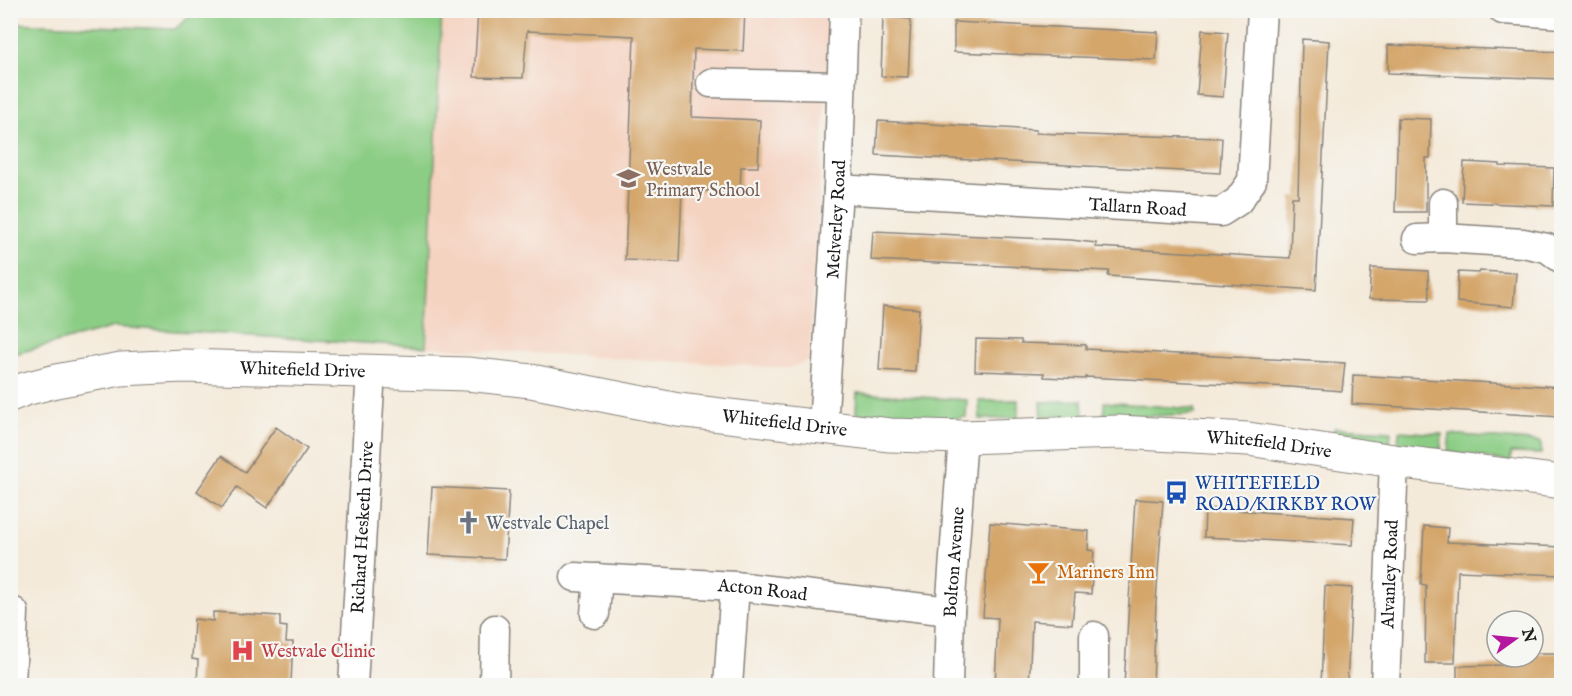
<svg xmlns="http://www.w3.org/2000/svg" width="1572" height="696" font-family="'IM FELL English',serif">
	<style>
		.built { fill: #f5d3c1 }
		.green { fill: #8ccd85; stroke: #547450; stroke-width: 1.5 }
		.building { fill: #d4a66b }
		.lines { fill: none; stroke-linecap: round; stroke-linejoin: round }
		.minor-casing { stroke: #88837b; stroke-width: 31 }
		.major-casing { stroke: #88837b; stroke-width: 35 }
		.minor { stroke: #fff; stroke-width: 28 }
		.major { stroke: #fff; stroke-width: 33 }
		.labels { text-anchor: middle; stroke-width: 4.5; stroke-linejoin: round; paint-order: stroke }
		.education-label { font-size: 18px; fill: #785e54; stroke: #f6f6f2; text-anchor: start }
		.street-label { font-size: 18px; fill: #1c1c1c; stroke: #f6f6f2 }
		.transit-label { font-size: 18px; fill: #164399; stroke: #f6f6f2; text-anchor: start }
		.worship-label { font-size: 18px; fill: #5b616d; stroke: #f6f6f2; text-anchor: start }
		.food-label { font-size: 18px; fill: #c56008; stroke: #f6f6f2; text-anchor: start }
		.health-label { font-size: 18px; fill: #be3a42; stroke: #f6f6f2; text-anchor: start }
	</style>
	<rect width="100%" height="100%" fill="#f6f6f2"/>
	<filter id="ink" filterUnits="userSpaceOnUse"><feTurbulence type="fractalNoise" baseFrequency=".0167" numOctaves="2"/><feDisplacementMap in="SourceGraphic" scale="12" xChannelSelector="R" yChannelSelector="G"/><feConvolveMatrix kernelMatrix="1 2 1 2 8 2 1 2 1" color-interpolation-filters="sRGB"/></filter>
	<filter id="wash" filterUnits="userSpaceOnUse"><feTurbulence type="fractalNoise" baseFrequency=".008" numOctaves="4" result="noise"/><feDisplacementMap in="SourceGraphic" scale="24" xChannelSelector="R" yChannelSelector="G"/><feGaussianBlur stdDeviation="1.35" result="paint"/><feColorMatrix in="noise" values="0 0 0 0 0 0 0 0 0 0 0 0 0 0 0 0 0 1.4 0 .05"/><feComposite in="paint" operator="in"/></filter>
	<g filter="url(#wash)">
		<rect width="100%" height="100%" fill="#f4eada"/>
		<!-- built -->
		<path class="built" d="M443 11H831L809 361 788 368 426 347Z"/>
		<!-- green -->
		<path class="green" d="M196 11H442L426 347 114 327 11 355V23L175 29Z
			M857 393 967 400 966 417 931 420 900 421 856 413Z
			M1018 400V418L980 419 979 401Z
			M1082 400 1083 416 1042 417 1041 402Z
			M1104 402 1194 409 1195 414 1104 418Z
			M1334 428 1391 431 1390 443 1334 437Z
			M1399 431 1442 434 1441 450 1398 445Z
			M1450 434 1541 442V454L1511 453V462L1448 452Z"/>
		<g id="blocks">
			<!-- building -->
			<path class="building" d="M478 10H745L743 51 694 49 692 117 760 120 758 167H741L740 193 682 189 679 262 625 260 634 36 527 31 523 78 474 77Z
				M883 17 911 19 908 77 881 76Z
				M954 22 1158 32 1156 60 954 52Z
				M1202 30 1228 32 1223 97 1197 95Z
				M1302 39 1329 41 1316 290 1108 276 1109 271 871 260 873 231 1071 240 1096 243V247L1290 258 1292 197H1298Z
				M1388 45 1562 52V79L1388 73Z
				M1398 118 1431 119 1430 158H1426V212H1395Z
				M878 121 1036 130V133L1113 136 1114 135 1222 138 1220 173 876 155Z
				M1464 162 1500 164V166L1554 168 1553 206 1462 202Z
				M1371 268 1428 271 1429 300 1369 299Z
				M1480 271 1516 273 1513 307 1457 302 1458 272 1479 273Z
				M883 306 919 309 915 372 879 370Z
				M976 339 1021 340V343L1086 345V349L1345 363 1342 391 1290 387 1085 377V379L1044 377V373L975 371Z
				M1353 375 1562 387V417L1352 404Z
				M276 427 307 449 267 508 237 487 222 508 197 491 221 456 245 472Z
				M432 487 509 491 505 559 428 555Z
				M1135 499 1163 501 1156 602 1153 686H1124Z
				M1205 508 1354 518 1352 545 1204 537Z
				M990 523 1089 531 1088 550 1094 551 1091 594 1075 593 1072 624 1032 621 1029 686H995L998 618 983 617Z
				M1424 526 1448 528 1447 542 1562 547V575L1458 571 1455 663H1425L1426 585 1421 584Z
				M1325 586 1352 588 1347 686H1321Z
				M213 612 280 616V626L287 627 286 642H293L291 683H283V686H197L198 660 192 659 194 619 213 621Z
				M1533 653H1562V686H1457V666L1505 665V657H1533Z"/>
		</g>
	</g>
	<g filter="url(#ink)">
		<use href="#blocks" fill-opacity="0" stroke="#88837b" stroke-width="1.5"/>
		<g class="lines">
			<defs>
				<g id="minor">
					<path d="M1503 10 1562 14"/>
					<path d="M711 83 840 86"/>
					<path id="s1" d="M838 189 1221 212 1238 201 1252 181 1262 10"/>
					<path d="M1443 238V203"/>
					<path d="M1417 239 1443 238 1523 243 1547 248 1562 259"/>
					<path id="s2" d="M823 427 838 189 844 10"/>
					<path id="s3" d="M575 577 735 586 950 611"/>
					<path d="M595 614 598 578"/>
					<path d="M11 686 14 612"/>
					<path id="s4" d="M353 686 371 370"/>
					<path d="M494 686 495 629"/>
					<path d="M728 686 735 586"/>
					<path id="s5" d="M948 686 950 611 963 437"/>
					<path d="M1094 686V636"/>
					<path id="s6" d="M1385 686 1394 461"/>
				</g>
				<g id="major">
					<path id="s7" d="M10 395 25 389 56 381 121 369 183 366 467 374 531 381 678 410 890 435 963 437 1119 432 1248 439 1394 461 1562 482"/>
				</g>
			</defs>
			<!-- minor casing -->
			<use href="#minor" class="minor-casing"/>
			<!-- major casing -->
			<use href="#major" class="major-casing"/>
			<!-- minor -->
			<use href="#minor" class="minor"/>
			<!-- major -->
			<use href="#major" class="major"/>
		</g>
	</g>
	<!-- icons -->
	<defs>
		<symbol id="school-bare" viewBox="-9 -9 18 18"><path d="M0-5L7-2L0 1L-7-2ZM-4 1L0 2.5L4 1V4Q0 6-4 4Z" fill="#8d6e63" stroke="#f6f6f2" stroke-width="2.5" paint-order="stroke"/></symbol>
		<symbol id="bus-bare" viewBox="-9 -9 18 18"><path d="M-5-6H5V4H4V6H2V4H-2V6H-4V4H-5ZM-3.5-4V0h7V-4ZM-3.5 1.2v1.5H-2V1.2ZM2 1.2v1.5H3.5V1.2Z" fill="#1a4fb4" stroke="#f6f6f2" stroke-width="2.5" paint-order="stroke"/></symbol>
		<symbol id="church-bare" viewBox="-9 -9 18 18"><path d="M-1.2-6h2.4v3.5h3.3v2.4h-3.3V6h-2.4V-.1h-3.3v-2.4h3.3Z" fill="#6b7280" stroke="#f6f6f2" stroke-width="2.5" paint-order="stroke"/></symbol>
		<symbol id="bar-bare" viewBox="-9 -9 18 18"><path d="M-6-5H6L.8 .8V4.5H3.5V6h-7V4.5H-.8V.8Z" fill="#e8710a" stroke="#f6f6f2" stroke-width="2.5" paint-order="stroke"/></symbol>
		<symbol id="hospital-bare" viewBox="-9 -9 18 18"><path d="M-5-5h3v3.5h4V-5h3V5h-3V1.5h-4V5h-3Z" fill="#e0444e" stroke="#f6f6f2" stroke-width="2.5" paint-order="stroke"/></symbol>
	</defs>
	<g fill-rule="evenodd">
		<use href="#school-bare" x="612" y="162" width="33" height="33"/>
		<use href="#bus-bare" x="1160" y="476" width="33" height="33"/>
		<use href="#church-bare" x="452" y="506" width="33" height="33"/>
		<use href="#bar-bare" x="1022" y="556" width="33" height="33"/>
		<use href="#hospital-bare" x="226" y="634" width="33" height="33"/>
	</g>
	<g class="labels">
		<!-- education labels -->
		<g class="education-label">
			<text x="646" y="175">Westvale<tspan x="646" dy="21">Primary School</tspan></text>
		</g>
		<!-- street labels -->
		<g class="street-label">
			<text dy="6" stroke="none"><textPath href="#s1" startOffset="300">Tallarn Road</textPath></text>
			<text dy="6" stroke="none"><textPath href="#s2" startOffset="208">Melverley Road</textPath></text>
			<text dy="6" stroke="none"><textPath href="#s7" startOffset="296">Whitefield Drive</textPath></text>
			<text dy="6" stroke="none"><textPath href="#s7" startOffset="782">Whitefield Drive</textPath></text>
			<text dy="6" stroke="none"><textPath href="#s7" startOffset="1268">Whitefield Drive</textPath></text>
			<text dy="6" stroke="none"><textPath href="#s4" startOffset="159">Richard Hesketh Drive</textPath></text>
			<text dy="6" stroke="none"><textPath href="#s5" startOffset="124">Bolton Avenue</textPath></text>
			<text dy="6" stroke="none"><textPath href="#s6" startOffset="112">Alvanley Road</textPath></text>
			<text dy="6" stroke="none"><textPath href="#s3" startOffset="188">Acton Road</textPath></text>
		</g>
		<!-- transit labels -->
		<g class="transit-label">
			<text x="1195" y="489">WHITEFIELD<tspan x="1195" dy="21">ROAD/KIRKBY ROW</tspan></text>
		</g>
		<!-- worship labels -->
		<g class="worship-label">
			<text x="486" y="529">Westvale Chapel</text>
		</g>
		<!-- food labels -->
		<g class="food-label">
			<text x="1057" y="578">Mariners Inn</text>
		</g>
		<!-- health labels -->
		<g class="health-label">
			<text x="261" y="657">Westvale Clinic</text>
		</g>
	</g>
	<!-- margin -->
	<rect width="1572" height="696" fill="none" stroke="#f6f6f2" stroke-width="36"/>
	<!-- north arrow -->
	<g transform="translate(1515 639) rotate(75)"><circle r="28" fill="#f6f6f2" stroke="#9f9f9c" stroke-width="1.5"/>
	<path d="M0-4.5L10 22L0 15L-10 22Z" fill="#b5179e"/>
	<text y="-9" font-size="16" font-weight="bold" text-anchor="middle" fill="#1c1c1c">N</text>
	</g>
</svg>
